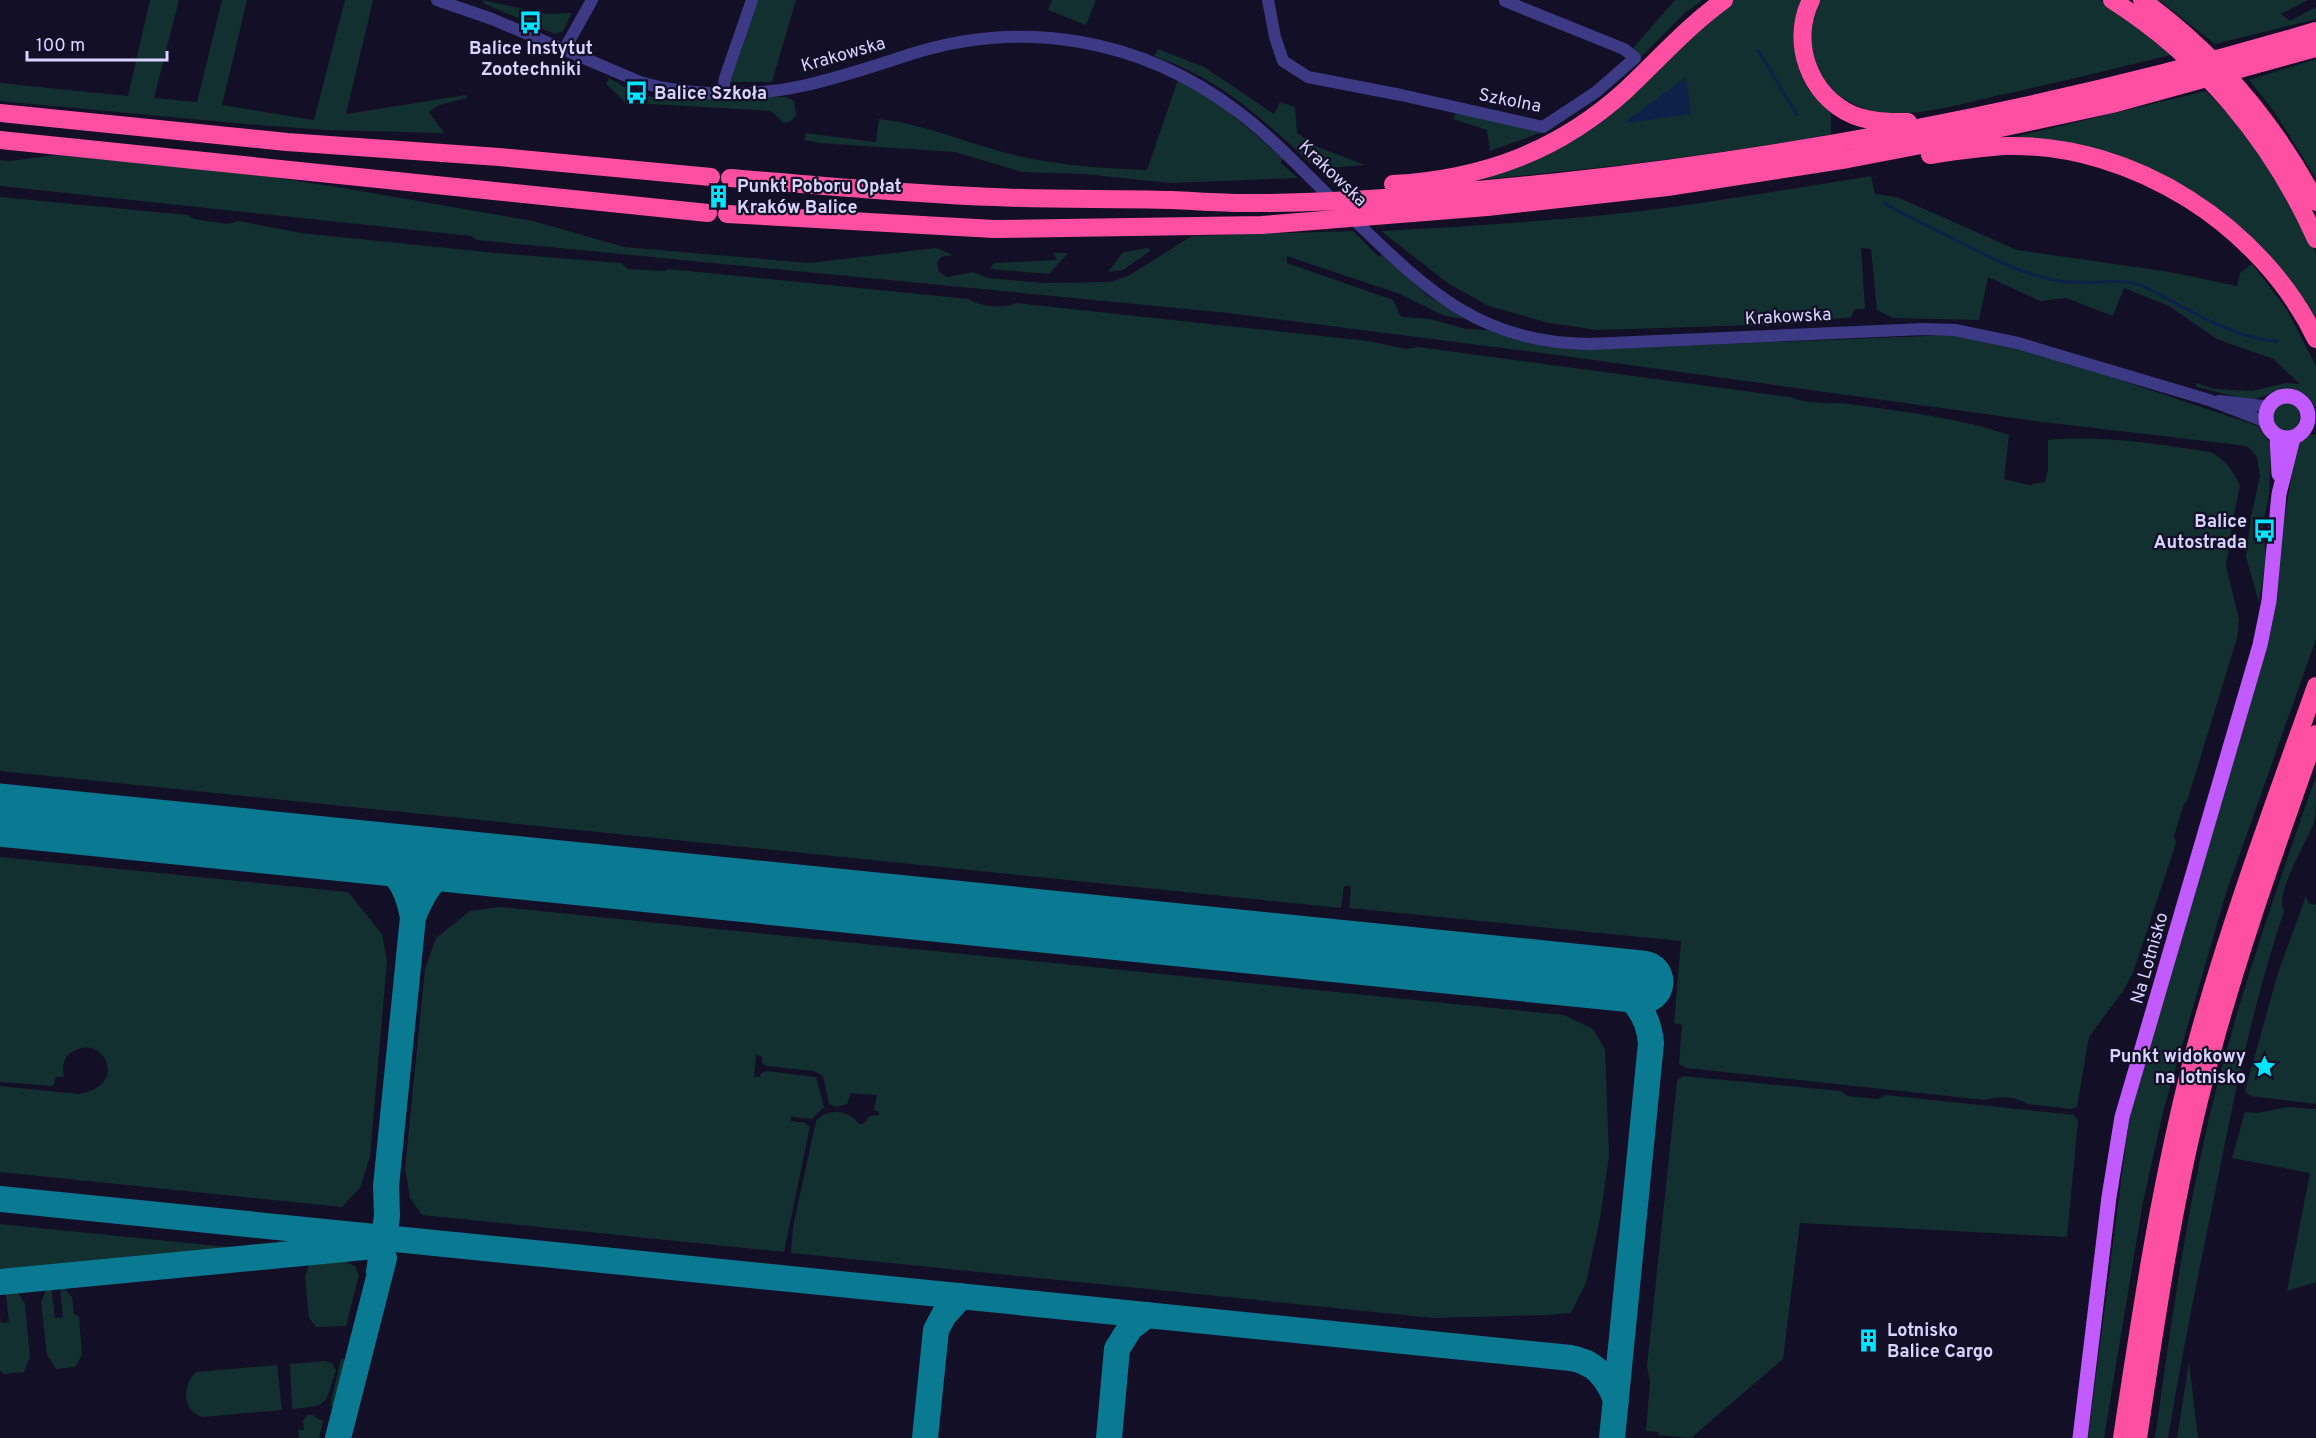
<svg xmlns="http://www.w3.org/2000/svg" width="2316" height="1438" font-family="Overpass,sans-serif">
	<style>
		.green { fill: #12302f }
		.water { fill: #0c2248 }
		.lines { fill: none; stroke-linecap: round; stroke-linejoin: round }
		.stream { stroke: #0c2248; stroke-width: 3 }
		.taxiway { stroke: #0a7a92; stroke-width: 26 }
		.runway { stroke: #0a7a92; stroke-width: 63 }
		.minor { stroke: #3d3a85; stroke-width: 12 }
		.major { stroke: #c25bff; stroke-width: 15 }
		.highway { stroke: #ff4fa3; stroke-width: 18 }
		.labels { text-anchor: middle; stroke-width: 4.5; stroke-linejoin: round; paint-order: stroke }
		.poi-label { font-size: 18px; font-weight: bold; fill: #d9d4ff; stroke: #130f26; text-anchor: start }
		.street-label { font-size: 18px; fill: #d9d4ff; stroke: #130f26 }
	</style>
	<rect width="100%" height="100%" fill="#130f26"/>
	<!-- green -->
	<path class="green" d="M150 0H179L154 98 197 102 222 0H247L222 105 314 120 345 0H373L346 114 466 95 467 98 439 105 429 112 444 133 326 130 245 124 0 101V83L128 96Z
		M482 0 547 14 572 13 563 31 555 34 485 4Z
		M755 0H796L772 82H726Z
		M1052 0H1096L1086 25 1048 10Z
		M1675 0H1703L1686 12 1640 58 1633 48Z
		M1733 0H1802C1793 30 1790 65 1810 91 1816 99 1825 105 1831 111V134C1716 156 1598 168 1481 180L1512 168Z
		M1819 0H2100L2113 8 2171 55C2116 68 2061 82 2005 94 1947 106 1870 137 1825 81 1818 72 1809 57 1809 44 1808 32 1814 16 1816 4Z
		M2159 0H2308L2281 14 2290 21 2316 7V19L2215 44Z
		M1158 49 1204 67 1274 114 1280 102 1295 107 1297 133 1318 147 1365 165 1317 169C1263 120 1225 81 1154 56Z
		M2316 59V178L2273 110 2249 80Z
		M609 78 631 91 659 99 685 97H786L794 101 796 115 791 121 784 123 771 111 632 103 628 105 606 84Z
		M1178 80 1210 96 1283 158 1281 163 1298 178 1170 183 1084 174 1022 172 955 152 819 143 805 140V133L876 142 879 119C929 125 974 146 1022 157 1064 166 1104 168 1147 170Z
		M2206 91 2250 137 2290 194 2316 252V326L2286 276 2247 232 2208 204 2014 137Z
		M1457 111 1543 132 1490 151 1487 130 1453 119Z
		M56 155 239 172 349 189 533 221 624 247 809 263 936 248 953 255 941 257 937 263 939 272 947 277 973 272 988 278 1043 283 1110 282 1128 276 1192 236 1353 231 1379 257 1382 255 1428 296 1465 319 1445 316 1400 294 1287 256V263L1393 300 1401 317 1430 319 1466 329 1487 330 1524 342 1573 350 1952 335 2040 353 2258 426 2271 445 2269 495 2263 524 2266 558 2259 603 2246 557 2251 517 2260 476 2257 457 2247 446 2043 422 1572 357 1228 313 477 240 471 236 0 186V160L10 161Z
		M1871 176 1875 194 1897 197 2017 250 2170 272 2237 286 2240 273 2252 264 2286 308 2316 366V408C2312 404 2309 397 2304 394 2283 379 2268 401 2247 399 2230 397 2213 390 2196 387V383L2214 389 2252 391 2286 383 2300 384 2273 359 2217 339 2169 306 2124 288 2113 316 2066 298 2040 301 1988 277 1979 320 1893 318 1877 310 1871 249 1861 248 1865 309H1855L1851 317 1785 324 1597 330 1549 323 1489 306 1449 284 1381 231C1487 225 1594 219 1700 203 1757 195 1814 185 1871 176Z
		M0 197 188 215 194 219 228 224 238 221 301 233 496 253 621 263 628 269 663 271 668 269 969 299C980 307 1005 309 1016 303L1368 341 1407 349 1418 347 1790 397C1810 405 1830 402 1850 404 1904 412 1957 417 2009 435L2004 479 2029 485 2045 482 2048 470V440C2103 435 2156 444 2210 452 2226 459 2233 471 2240 486L2232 524 2226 566 2239 619 2237 638 2187 801 2184 804 2174 836 2176 843 2133 973 2123 991 2089 1037 2077 1107 2071 1109 2027 1104C2016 1096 1997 1096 1985 1100L1686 1068 1679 1064 1682 1025 1674 1023 1681 941 1349 908 1351 886H1344L1341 908 0 771Z
		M1149 248 1150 251 1123 270 1108 272 1123 252Z
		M1053 253H1068L1049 274 990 269 994 263 1057 260Z
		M2272 417a14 14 0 1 1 28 0a14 14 0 1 1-28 0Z
		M2312 434 2316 435V639L2226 893 2164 1108 2143 1202 2104 1438H2088L2129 1119 2275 579 2296 447 2303 437Z
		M2316 776C2316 789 2316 807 2315 819 2309 840 2274 892 2284 911 2254 1001 2234 1095 2216 1188 2199 1271 2182 1354 2168 1438H2155C2168 1345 2181 1251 2200 1159 2227 1029 2272 902 2316 776Z
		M0 857 348 892 382 934 387 961 370 1157 360 1188 342 1207 0 1172V1086L79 1094C131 1085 103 1032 72 1052 63 1057 62 1068 64 1077H56L53 1086 0 1082Z
		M2306 896 2308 903 2316 905V1104L2250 1096 2245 1091 2278 973Z
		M501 907 1564 1015 1593 1029 1605 1049 1609 1156 1600 1218 1586 1283 1571 1313 1548 1315 1434 1318 791 1253 793 1227 816 1121C827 1107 850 1110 859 1124H863L870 1116 879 1115V1112L874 1110 877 1095 851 1093 847 1104 836 1107 829 1104 823 1076 814 1071 766 1066 762 1062V1056L756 1055 754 1077H760L761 1073 766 1071 816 1077 824 1107 812 1119 791 1117V1121L806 1123V1125L810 1126 784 1252 422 1215 410 1198 405 1169 425 969 436 938 470 911Z
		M1682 1076 1842 1091 1847 1096 1878 1099 1886 1095 2074 1115 2078 1121 2067 1237 1800 1223 1783 1359 1691 1438 1658 1435V1432L1646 1431 1650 1382 1647 1366 1677 1081Z
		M2288 1107 2316 1109V1282L2287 1291 2310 1173 2232 1158 2245 1112 2257 1113Z
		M0 1224 247 1249 0 1272Z
		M342 1260 355 1266 359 1275 346 1326 316 1327 309 1318 305 1277 310 1262Z
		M51 1287 55 1318 63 1317 60 1288 63 1287 72 1297 74 1314 79 1317 82 1355 75 1367 56 1369 47 1355 41 1302 47 1288Z
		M16 1290 25 1304 30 1357 24 1372 3 1374 0 1370V1316L1 1323 9 1322 6 1295 9 1291Z
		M341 1359H344L347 1364 336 1405 330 1406Z
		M324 1361 332 1363 336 1370C324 1406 331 1405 292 1409L290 1364Z
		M2189 1362 2198 1438H2177Z
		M277 1365 282 1410 202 1417C182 1411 182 1385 196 1372Z
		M307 1415H314L315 1417 323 1421 319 1438H299L298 1430H304L303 1421Z"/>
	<!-- water -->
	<path class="water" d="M1686 77 1691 114 1624 123Z"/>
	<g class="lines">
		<!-- stream -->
		<path class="stream" d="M1758 50 1797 115
			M1884 203C1908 217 1933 228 1957 241 1990 257 2023 275 2059 281 2087 286 2113 277 2141 285 2179 304 2235 340 2277 341"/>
		<!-- taxiway -->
		<path class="taxiway" d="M359 851C394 867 406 880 413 917
			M1597 976C1627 991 1648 1008 1651 1043L1612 1438
			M0 1199 1571 1358C1595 1362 1608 1378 1616 1400
			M379 1272 387 1216 386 1186 413 917C432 871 444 867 492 865
			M0 1282 364 1247
			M338 1438 384 1258
			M925 1438 936 1330 944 1315 961 1296
			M1109 1438 1117 1349 1130 1328 1147 1315"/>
		<!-- runway -->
		<path class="runway" d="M0 815 1642 982"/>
		<!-- minor -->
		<path class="minor" d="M437 0 492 19 640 82C686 96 754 97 802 86 839 78 875 66 911 54 1024 18 1142 39 1237 111 1273 138 1304 172 1337 204
			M1268 0 1275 37 1283 61 1308 77 1401 95 1543 127 1596 92 1635 58 1624 49 1505 1
			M564 50 592 0
			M723 92 725 78 752 0
			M1350 216C1425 288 1478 343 1590 344L1923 329 1955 330 2018 343 2209 400 2261 420 2268 425
			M2219 401 2263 406 2271 404"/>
		<!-- major -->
		<path class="major" d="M2266 417a21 21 0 1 1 42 0a21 21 0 1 1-42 0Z
			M2277 436 2279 474
			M2080 1438 2109 1197 2122 1117 2260 645 2269 601 2279 494 2293 438"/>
		<!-- highway -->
		<path class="highway" d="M1811 0C1790 42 1809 96 1853 115 1871 122 1889 122 1908 122
			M2112 0C2203 58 2272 141 2316 239
			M2142 0C2216 54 2273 121 2316 202
			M0 113 287 142 499 157 711 177
			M0 140 708 213
			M1930 155C1956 151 1982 147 2007 146 2133 143 2262 226 2316 339
			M730 178C818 185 906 194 995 197 1054 200 1113 198 1172 200 1196 201 1220 203 1245 203 1346 204 1449 193 1550 183 1810 155 2066 105 2316 31
			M1393 184C1483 179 1559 151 1626 90 1658 60 1688 26 1724 0
			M727 214 994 229 1262 225 1487 207 1667 187 1848 159 1921 145 2112 104 2316 48
			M2122 1438C2142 1305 2162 1172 2197 1042 2230 922 2274 804 2316 686
			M2138 1438C2156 1320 2173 1201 2203 1085 2233 966 2275 850 2316 734"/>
	</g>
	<!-- icons -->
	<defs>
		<symbol id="bus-bare" viewBox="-9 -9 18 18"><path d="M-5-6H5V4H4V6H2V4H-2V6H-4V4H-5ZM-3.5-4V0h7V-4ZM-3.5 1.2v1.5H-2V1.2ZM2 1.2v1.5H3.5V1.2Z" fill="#00e5ff" stroke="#130f26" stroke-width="2.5" paint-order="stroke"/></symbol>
		<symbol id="building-bare" viewBox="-9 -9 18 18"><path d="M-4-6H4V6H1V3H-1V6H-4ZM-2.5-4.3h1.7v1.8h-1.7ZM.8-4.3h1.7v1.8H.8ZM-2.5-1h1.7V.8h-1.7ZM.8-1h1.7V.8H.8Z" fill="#00e5ff" stroke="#130f26" stroke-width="2.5" paint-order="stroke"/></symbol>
		<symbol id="sight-bare" viewBox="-9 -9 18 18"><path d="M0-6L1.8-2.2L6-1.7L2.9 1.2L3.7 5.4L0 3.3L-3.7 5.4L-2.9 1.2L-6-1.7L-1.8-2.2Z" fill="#00e5ff" stroke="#130f26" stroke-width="2.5" paint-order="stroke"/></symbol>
	</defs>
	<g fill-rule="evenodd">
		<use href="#bus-bare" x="514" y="6" width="33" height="33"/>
		<use href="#bus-bare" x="620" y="76" width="33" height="33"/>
		<use href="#building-bare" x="702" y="180" width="33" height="33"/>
		<use href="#bus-bare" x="2248" y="514" width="33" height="33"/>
		<use href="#sight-bare" x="2248" y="1050" width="33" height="33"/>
		<use href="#building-bare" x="1852" y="1324" width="33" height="33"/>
	</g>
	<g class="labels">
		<!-- poi labels -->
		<g class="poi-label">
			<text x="531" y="54" text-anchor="middle">Balice Instytut<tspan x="531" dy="21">Zootechniki</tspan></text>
			<text x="654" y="99">Balice Szkoła</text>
			<text x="737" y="192">Punkt Poboru Opłat<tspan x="737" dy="21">Kraków Balice</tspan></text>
			<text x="2247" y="527" text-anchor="end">Balice<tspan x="2247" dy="21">Autostrada</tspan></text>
			<text x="2246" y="1062" text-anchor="end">Punkt widokowy<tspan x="2246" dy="21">na lotnisko</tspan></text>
			<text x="1887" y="1336">Lotnisko<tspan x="1887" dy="21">Balice Cargo</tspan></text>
		</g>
		<!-- street labels -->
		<g class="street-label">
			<text transform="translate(843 54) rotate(-16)" y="6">Krakowska</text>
			<text transform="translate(1510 100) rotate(11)" y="6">Szkolna</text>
			<text transform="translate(1333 173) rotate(44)" y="6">Krakowska</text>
			<text transform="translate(1788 316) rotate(-3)" y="6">Krakowska</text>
			<text transform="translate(2149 958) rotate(-74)" y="6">Na Lotnisko</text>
		</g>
	</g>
	<!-- scale -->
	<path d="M27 51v9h140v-9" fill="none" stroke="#d9d4ff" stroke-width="3"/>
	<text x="36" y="51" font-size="18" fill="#d9d4ff" stroke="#130f26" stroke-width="4.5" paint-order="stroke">100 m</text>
</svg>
